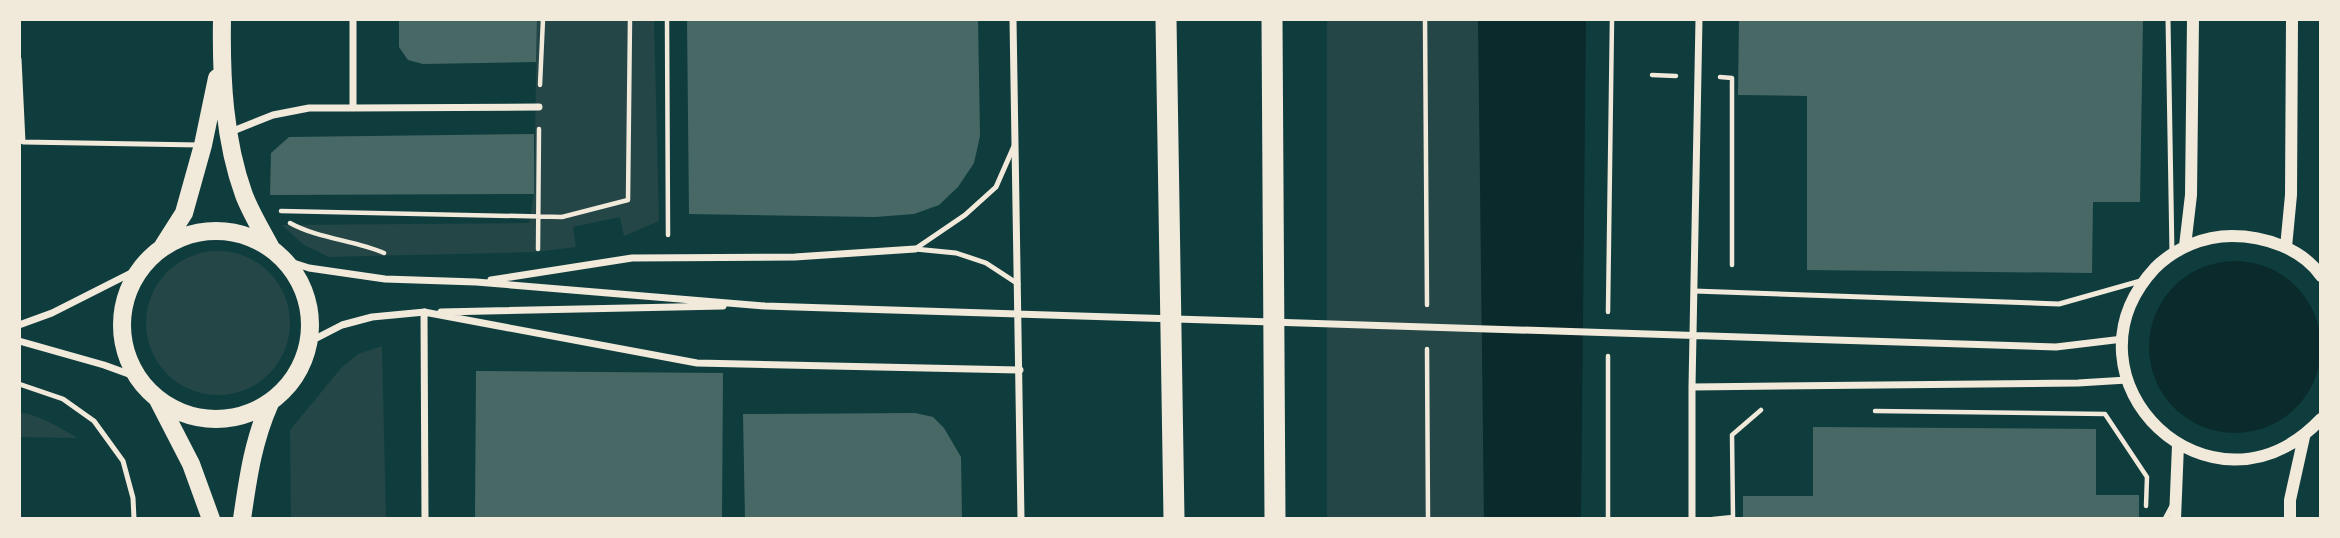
<svg xmlns="http://www.w3.org/2000/svg" width="2340" height="538" font-family="'PT Sans',sans-serif">
	<style>
		.green { fill: #244646 }
		.water { fill: #0a2a2b }
		.building { fill: #486865 }
		.lines { fill: none; stroke-linecap: round; stroke-linejoin: round }
		.path { stroke: #f1e9da; stroke-width: 4.5 }
		.service { stroke: #f1e9da; stroke-width: 5 }
		.minor { stroke: #f1e9da; stroke-width: 7 }
		.tertiary { stroke: #f1e9da; stroke-width: 12 }
		.primary { stroke: #f1e9da; stroke-width: 18 }
		.motorway { stroke: #f1e9da; stroke-width: 21 }
	</style>
	<rect width="100%" height="100%" fill="#0f3d3e"/>
	<!-- green -->
	<path class="green" d="M537 19H654L659 221 624 236 620 217 573 227 576 247 536 252 329 257 304 245 282 225 529 223 534 194Z
		M1327 19H1481L1484 519H1327Z
		M146 323a72 72 0 1 1 144 0a72 72 0 1 1-144 0Z
		M382 346 386 519H291L290 430 342 367 358 354Z
		M19 412C40 416 59 426 77 438L19 437Z"/>
	<!-- water -->
	<path class="water" d="M1478 19H1586L1581 519H1484Z
		M2149 347a86 86 0 1 1 172 0a86 86 0 1 1-172 0Z"/>
	<!-- building -->
	<path class="building" d="M399 19H537L536 62 423 64 408 60 399 47Z
		M687 19H978L980 136 974 163 958 187 939 205 914 214 875 217 689 214Z
		M1739 19H2143L2140 202H2093L2092 273 1807 270V96L1738 95Z
		M534 134V194L270 195 271 153 289 137Z
		M476 371 723 373 722 519H475Z
		M915 413 933 417 944 428 961 457 962 519H745L743 414Z
		M1813 427 2096 429V495H2139V519H1743V496H1813Z"/>
	<g class="lines">
		<!-- path -->
		<path class="path" d="M667 19 668 235
			M1425 19 1427 305
			M1652 75 1676 76
			M1720 77 1732 78V265
			M540 85 543 19
			M281 211 562 217 628 200 630 19
			M290 223C319 239 354 240 384 253
			M538 249 539 129
			M1608 312 1612 19
			M1427 349 1428 519
			M1875 411 2105 414 2147 477 2146 506
			M1608 519V356
			M1713 519 1733 517 1732 435 1761 410"/>
		<!-- service -->
		<path class="service" d="M2168 19 2172 254
			M19 59 23 142 200 145
			M915 249 965 215 996 187 1014 146
			M915 249 956 253 986 263 1018 284
			M1694 291 2059 304 2144 280
			M19 384 63 399 94 421 123 461 133 498 134 519
			M2165 519 2172 506"/>
		<!-- minor -->
		<path class="minor" d="M1013 19 1021 519
			M353 108 539 107
			M228 133 273 115 309 108H353V19
			M284 260 309 268 385 279 476 282 765 306 2056 347 2123 339
			M491 280 632 258 795 257 915 249
			M441 312 723 306
			M19 325 52 313 139 269
			M19 341 104 365 137 377
			M307 343 342 325 372 317 425 312
			M1692 387 2078 383 2127 380
			M425 519 424 312 697 363 1020 370
			M1692 519V387L1699 19"/>
		<!-- tertiary -->
		<path class="tertiary" d="M2185 246 2191 195 2193 19
			M2286 247 2291 195 2292 19
			M2321 276C2302 248 2263 236 2232 236 2204 236 2175 248 2155 268 2052 379 2212 534 2321 419
			M2175 519 2178 445
			M2290 519V500L2304 437"/>
		<!-- primary -->
		<path class="primary" d="M222 19C221 78 224 140 244 195 251 213 262 231 271 248
			M122 325a94 94 0 1 1 188 0a94 94 0 1 1-188 0Z
			M163 246 184 213 203 145 217 78
			M158 400 191 464 211 519
			M242 519C248 478 253 441 270 403"/>
		<!-- motorway -->
		<path class="motorway" d="M1166 19 1174 519
			M1272 19 1275 519"/>
	</g>
	<!-- border -->
	<rect width="2340" height="538" fill="none" stroke="#f1e9da" stroke-width="42"/>
</svg>
